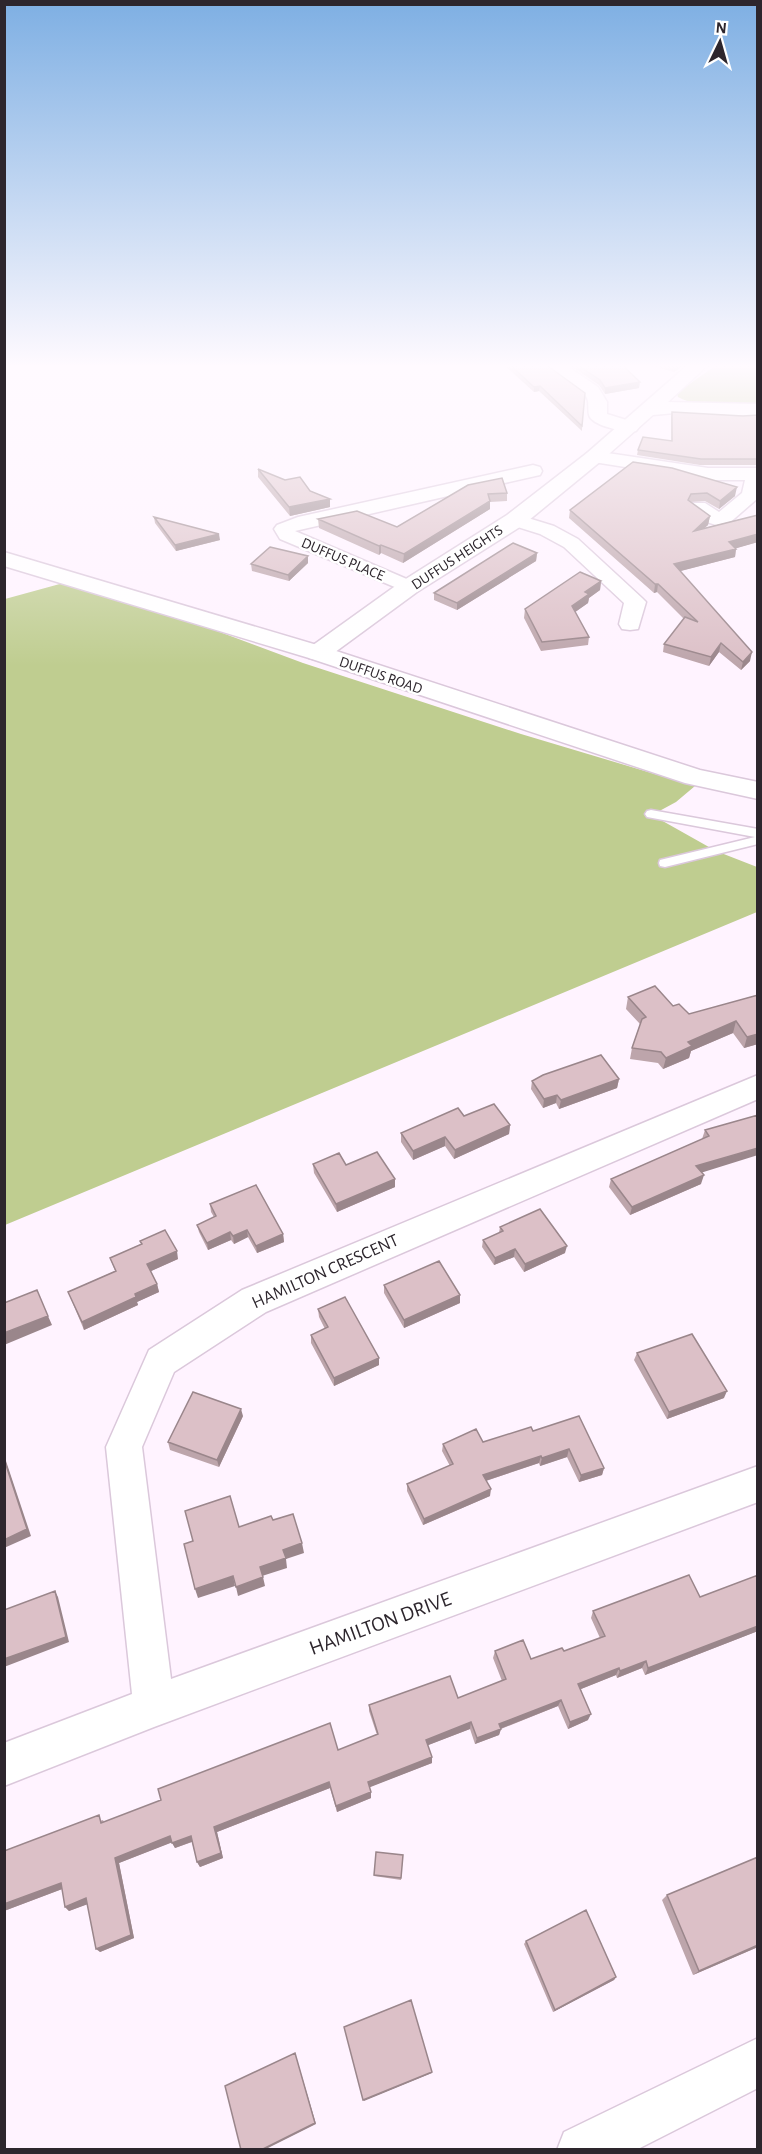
<svg xmlns="http://www.w3.org/2000/svg" width="762" height="2154" font-family="'Alegreya Sans',sans-serif">
	<style>
		.green { fill: #bfcd90 }
		.lines { fill: none; stroke-linecap: round; stroke-linejoin: round }
		.service-casing { stroke: #dbc8db; stroke-width: 3 }
		.minor-casing { stroke: #dbc8db; stroke-width: 3 }
		.tertiary-casing { stroke: #dbc8db; stroke-width: 3 }
		.secondary-casing { stroke: #dbc8db; stroke-width: 3 }
		.service { fill: #fff; fill-rule: evenodd }
		.minor { fill: #fff; fill-rule: evenodd }
		.tertiary { fill: #fff; fill-rule: evenodd }
		.secondary { fill: #fff; fill-rule: evenodd }
		.wall { fill: #bda5ab }
		.shaded-wall { fill: #9a868b }
		.building { fill: #dcc0c7; stroke: #9a868b; stroke-width: 1.5 }
		.labels { text-anchor: middle; stroke-width: 5; stroke-linejoin: round; paint-order: stroke }
		.far-street-label { font-size: 15px; fill: #2d262d; stroke: #fff }
		.street-label { font-size: 18px; fill: #2d262d; stroke: #fff }
		.near-street-label { font-size: 21px; fill: #2d262d; stroke: #fff }
	</style>
	<rect width="100%" height="100%" fill="#fff3ff"/>
	<!-- green -->
	<path class="green" d="M718 364H757V405C737 404 695 408 678 397L677 394 681 390Z
		M78 579 303 663 521 734 695 786 676 802 652 815 716 851 757 867V912L5 1225V599Z"/>
	<g class="lines">
		<defs>
			<path id="service" d="M651 810 758 829V844L665 867 660 866 659 863 660 860 755 837 647 817 645 814 647 811Z"/>
			<path id="minor" d="M545 364H564L598 387 607 402V414L636 423 639 427 636 431C626 433 592 426 589 415 587 406 591 400 583 393 571 382 554 377 545 364Z
				M594 451 708 468H758V498L727 525C714 528 696 518 688 507L691 503H705L719 512 742 493 745 480H708L587 461 585 457 587 453Z
				M533 465 540 467 542 471 540 475 295 531 416 583 419 587 416 591 409 593 280 539 274 529 277 525 298 517Z
				M515 514 554 526 578 539 642 598 646 602 638 629 630 630 622 629 619 624 624 603 564 547 540 534 508 524 505 520 508 516Z
				M758 1075V1099L266 1312 174 1372 142 1447 171 1679 758 1466V1502L154 1727 4 1786V1743L132 1694 106 1447 149 1350 242 1290Z
				M758 2038V2088L636 2150H557L564 2132Z"/>
			<path id="tertiary" d="M689 364H709L668 402 758 404V416L675 413 653 415 601 461 523 525 417 592 327 658 318 660 309 658 306 653 309 648 401 582 507 515 587 453Z"/>
			<path id="secondary" d="M4 552 327 648 700 770 758 782V799L685 783 309 658 4 566Z"/>
		</defs>
		<!-- service casing -->
		<use href="#service" class="service-casing"/>
		<!-- minor casing -->
		<use href="#minor" class="minor-casing"/>
		<!-- tertiary casing -->
		<use href="#tertiary" class="tertiary-casing"/>
		<!-- secondary casing -->
		<use href="#secondary" class="secondary-casing"/>
		<!-- service -->
		<use href="#service" class="service"/>
		<!-- minor -->
		<use href="#minor" class="minor"/>
		<!-- tertiary -->
		<use href="#tertiary" class="tertiary"/>
		<!-- secondary -->
		<use href="#secondary" class="secondary"/>
	</g>
	<!-- wall -->
	<path class="wall" d="M503 364H547L582 426V431L539 391 534 392Z
		M568 364H621L639 388 605 394 599 385Z
		M645 364H686L674 372Z
		M672 412 743 416 758 415V465H700L637 455 638 450 672 441 671 417Z
		M633 462 735 496 719 509 705 501 690 502 710 516 708 525 704 528 758 515V542L736 548 735 557 680 571 750 661 741 670 719 652 709 666 663 652 664 644 684 619 657 592 654 593 569 518 570 510Z
		M258 469 330 499V507L290 516 258 477Z
		M468 485 507 493V501L490 502V509L403 563 381 553 379 555 319 528 318 519 397 527Z
		M154 517 220 540 176 551 155 523Z
		M537 553 536 561 457 610 434 600V593Z
		M308 563 289 581 252 571 251 564Z
		M601 581 600 590 589 598 588 603 575 612 589 637 588 645 541 651 524 618 525 609Z
		M758 995V1044L744 1048 733 1033 691 1051 689 1058 663 1069 658 1063 630 1059 632 1048 640 1024 626 1009 628 997 673 1006 689 1014Z
		M619 1079 617 1088 559 1109 556 1103 543 1108 531 1089 532 1081Z
		M758 1115 701 1172V1184L630 1215 609 1187 611 1179 702 1139 705 1130Z
		M464 1116 510 1125 509 1134 454 1159 445 1146 413 1160 401 1142V1133Z
		M313 1164 346 1165 395 1187 337 1212 314 1173Z
		M210 1204 283 1234 284 1242 257 1253 248 1237 234 1244 231 1240 208 1250 199 1232 197 1225 214 1217 211 1212Z
		M500 1227 565 1253 524 1272 514 1257 494 1265 482 1247 483 1240 499 1233Z
		M140 1241 178 1259 151 1271 157 1284 159 1292 137 1302 138 1305 84 1330 68 1292 115 1271 110 1258 141 1244Z
		M384 1285 460 1303 404 1328 384 1293Z
		M318 1309 379 1358V1365L334 1386 311 1343V1335L325 1329 319 1317Z
		M637 1353 724 1398 667 1419 634 1360Z
		M243 1416 219 1467 170 1450 168 1442Z
		M533 1431 604 1468 602 1475 579 1482 567 1457 540 1466 539 1463 486 1481 490 1496 423 1525 407 1491V1484L450 1466 442 1451 443 1444 483 1442Z
		M758 1575V1631L645 1675 642 1668 617 1678 616 1675 581 1689 588 1720 568 1729 558 1706 501 1729 499 1735 475 1744 470 1729 428 1745 432 1757V1763L369 1787 371 1792V1798L337 1812 330 1788 217 1832 223 1858 200 1867 197 1862 192 1842 175 1848 172 1842 119 1863 134 1938 100 1952 87 1904 69 1911 65 1907 62 1889 4 1911V1851L103 1820 104 1822 338 1750 377 1735 369 1711V1705L458 1698 502 1681 493 1658 495 1651 531 1659 564 1651 600 1638 591 1618 593 1611 700 1597Z
		M376 1852 403 1855 401 1880 374 1876Z
		M758 1857V1947L693 1975 662 1900 667 1895Z
		M526 1941 616 1977 614 1980 553 2012 524 1944Z"/>
	<!-- shaded-wall -->
	<path class="shaded-wall" d="M680 364H686L674 372 675 367Z
		M640 382 639 388 605 394V388Z
		M540 386 539 391 534 392V387Z
		M737 487 735 496 719 509 720 501Z
		M330 499V507L290 516 289 507Z
		M490 501V509L403 563 404 554Z
		M710 516 708 525 693 539 694 531Z
		M219 534 220 540 176 551 175 545Z
		M758 534V542L727 551 729 542Z
		M381 545V553L379 555V546Z
		M736 549 735 557 673 573 674 564Z
		M537 553 536 561 457 610V603Z
		M308 556V563L289 581 288 575Z
		M601 581 600 590 589 598 588 603 571 615 572 606 585 592Z
		M655 584H658L657 592 654 593Z
		M721 643 719 652 709 666 711 657Z
		M752 652 750 661 741 670 743 662Z
		M736 1021 733 1033 691 1051 689 1058 663 1069 666 1058 688 1042Z
		M758 1034V1044L744 1048 747 1037Z
		M619 1079 617 1088 559 1109 561 1100Z
		M557 1095 556 1103 543 1108 544 1099Z
		M510 1125 509 1134 454 1159 455 1150Z
		M445 1137V1146L413 1160V1151Z
		M758 1148V1155L694 1175 696 1166Z
		M704 1175 701 1184 630 1215 632 1207Z
		M395 1179V1187L337 1212 336 1204Z
		M247 1230 248 1237 234 1244 233 1236Z
		M230 1232 231 1240 208 1250 207 1243Z
		M283 1234 284 1242 257 1253 256 1246Z
		M567 1246 565 1253 524 1272 525 1264Z
		M515 1249 514 1257 494 1265 495 1258Z
		M177 1251 178 1259 149 1272 147 1264Z
		M157 1284 159 1292 137 1302 138 1305 84 1330 82 1322 135 1294Z
		M460 1295V1303L404 1328V1320Z
		M48 1316 52 1325 4 1345V1333Z
		M379 1358V1365L334 1386V1378Z
		M727 1391 724 1398 667 1419 669 1412Z
		M241 1409 243 1416 219 1467 217 1460Z
		M569 1449 567 1457 540 1466 542 1458Z
		M4 1455 31 1536 4 1548Z
		M541 1456 539 1463 482 1482 483 1475Z
		M604 1468 602 1475 579 1482 581 1475Z
		M491 1489 490 1496 423 1525 424 1519Z
		M302 1543 304 1553 286 1559 287 1568 262 1576 260 1567 283 1550Z
		M233 1576 235 1586 198 1598 195 1589Z
		M263 1577 265 1586 238 1596 236 1587Z
		M55 1591 58 1597 69 1642 4 1667V1659Z
		M758 1626V1631L645 1675 648 1668Z
		M646 1661 642 1668 617 1678 620 1671Z
		M619 1668 616 1675 576 1691 578 1684Z
		M561 1700 558 1706 497 1730 499 1724Z
		M591 1714 588 1720 568 1729 570 1722Z
		M471 1722 470 1729 426 1746V1740Z
		M501 1729 499 1735 475 1744 477 1738Z
		M432 1757V1763L368 1788V1782Z
		M329 1782 330 1788 217 1832 223 1858 200 1867 197 1862 214 1827Z
		M371 1792V1798L337 1812 336 1806Z
		M170 1836 173 1842 119 1863 134 1938 100 1952 96 1949 115 1858Z
		M191 1836 194 1841 175 1848 172 1843Z
		M61 1883 65 1888 4 1911V1904Z
		M86 1898 91 1903 69 1911 65 1907Z
		M758 1945V1947L693 1975 699 1971Z
		M616 1977 614 1980 553 2012 555 2010Z
		M295 2053 316 2124 264 2150H261Z
		M432 2072V2073L364 2101 363 2100Z"/>
	<!-- building -->
	<path class="building" d="M509 364H547L552 369 585 393 582 426 540 386 534 387Z
		M576 364H621L640 382 605 388 600 380Z
		M664 364H680L675 367Z
		M672 412 743 416 758 415V459H701L638 450 643 437 672 441Z
		M633 462 672 468 737 487 720 501 707 493 691 494 688 500 710 516 694 531 758 515V534L729 542 736 549 674 564 752 652 743 662 721 643 711 657 664 644 685 617 698 622 658 584H655L570 510Z
		M258 469 285 480 300 477 310 491 330 499 289 507Z
		M502 478 507 493 488 494 490 501 404 554 381 545 379 546 318 519 357 511 397 527 468 485Z
		M154 517 219 534 175 545Z
		M513 543 537 553 457 603 434 593Z
		M270 547 308 556 288 575 251 564Z
		M580 572 601 581 585 592 589 594 572 606 589 637 542 642 525 609Z
		M655 986 673 1006 679 1004 689 1014 758 995V1034L747 1037 736 1021 688 1042 692 1046 666 1058 661 1052 632 1048 642 1019 646 1017 628 997Z
		M601 1055 619 1079 561 1100 557 1095 544 1099 532 1081 543 1075Z
		M494 1104 510 1125 455 1150 445 1137 413 1151 401 1133 458 1108 464 1116Z
		M758 1115V1148L696 1166 704 1175 632 1207 611 1179 709 1136 705 1130Z
		M377 1152 395 1179 336 1204 313 1164 339 1153 346 1165Z
		M256 1185 283 1234 256 1246 247 1230 233 1236 230 1232 207 1243 197 1225 216 1216 210 1204Z
		M540 1209 567 1246 525 1264 515 1249 495 1258 483 1240 503 1231 500 1227Z
		M165 1230 177 1251 147 1264 157 1284 135 1294 136 1297 82 1322 68 1292 116 1271 110 1258 142 1244 140 1241Z
		M439 1261 460 1295 404 1320 384 1285Z
		M37 1290 48 1316 4 1333V1303Z
		M345 1297 379 1358 334 1378 311 1335 328 1327 318 1309Z
		M692 1334 727 1391 669 1412 637 1353Z
		M193 1392 241 1409 217 1460 168 1442Z
		M579 1416 604 1468 581 1475 569 1449 542 1458 541 1456 483 1475 491 1489 424 1519 407 1484 453 1464 443 1444 476 1429 483 1442 531 1427 533 1431Z
		M4 1459 27 1529 4 1540Z
		M230 1496 239 1527 271 1516 273 1520 293 1514 302 1543 283 1550 286 1558 260 1567 263 1577 236 1587 233 1576 195 1589 184 1544 193 1541 185 1511Z
		M689 1575 700 1597 758 1575V1626L648 1668 646 1661 620 1671 619 1668 578 1684 591 1714 570 1722 561 1700 499 1724 501 1729 477 1738 471 1722 426 1740 432 1757 368 1782 371 1792 336 1806 329 1782 214 1827 221 1853 197 1862 191 1836 172 1843 170 1836 115 1858 131 1935 96 1949 86 1898 65 1907 61 1883 4 1904V1851L99 1815 101 1823 161 1800 158 1789 330 1723 338 1750 378 1734 369 1705 450 1676 458 1698 506 1679 495 1651 523 1640 531 1659 562 1648 564 1651 605 1636 593 1611Z
		M55 1591 66 1637 4 1659V1610Z
		M376 1852 403 1855 401 1878 374 1875Z
		M758 1857V1945L699 1971 667 1895Z
		M586 1910 616 1977 555 2010 526 1941Z
		M411 2000 432 2072 363 2100 344 2027Z
		M295 2053 315 2123 261 2150H241L225 2086Z"/>
	<!-- sky -->
	<linearGradient id="sky" x2="0" y2="1"><stop stop-color="#7eafe3"/><stop offset="0.55" stop-color="#fffaff"/><stop offset="1" stop-color="#fffaff" stop-opacity="0"/></linearGradient>
	<rect width="762" height="666" fill="url(#sky)"/>
	<g class="labels">
		<!-- far-street labels -->
		<g class="far-street-label">
			<text transform="translate(457 557) rotate(-33)" y="5">DUFFUS HEIGHTS</text>
			<text transform="translate(343 559) rotate(23)" y="5">DUFFUS PLACE</text>
			<text transform="translate(381 675) rotate(19)" y="5">DUFFUS ROAD</text>
		</g>
		<!-- street labels -->
		<g class="street-label">
			<text transform="translate(325 1271) rotate(-24)" y="6">HAMILTON CRESCENT</text>
		</g>
		<!-- near-street labels -->
		<g class="near-street-label">
			<text transform="translate(380 1623) rotate(-20)" y="7">HAMILTON DRIVE</text>
		</g>
	</g>
	<!-- border -->
	<rect width="762" height="2154" fill="none" stroke="#2d262d" stroke-width="12"/>
	<!-- north arrow -->
	<g transform="translate(720 42) rotate(5)" stroke="#ffffff" stroke-width="4.5" paint-order="stroke">
	<path d="M0-4.5L10 22L0 15L-10 22Z" fill="#2d262d"/>
	<text y="-9" font-size="16" font-weight="bold" text-anchor="middle" fill="#2d262d">N</text>
	</g>
</svg>
